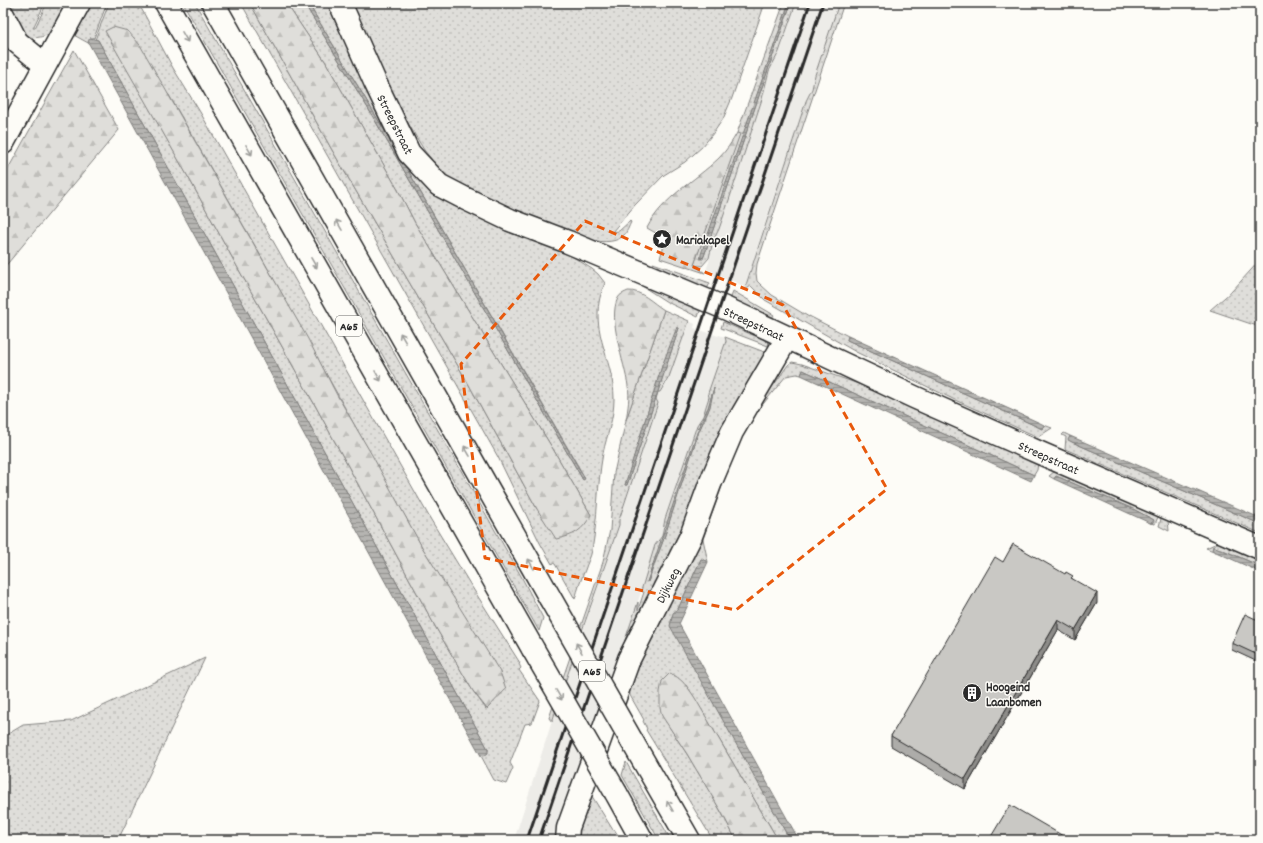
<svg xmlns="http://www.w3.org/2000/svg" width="1263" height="843" font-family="Dekko,sans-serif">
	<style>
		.built { fill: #edece8 }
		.grass { fill: url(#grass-dots); stroke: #858482; fill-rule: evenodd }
		.forest { fill: url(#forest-firs); stroke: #858482 }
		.water { fill: url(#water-rules); stroke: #7e7d7b }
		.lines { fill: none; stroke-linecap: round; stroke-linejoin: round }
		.minor-casing { stroke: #2b2b2b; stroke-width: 25 }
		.motorway-casing { stroke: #2b2b2b; stroke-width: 25 }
		.minor { stroke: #fdfcf7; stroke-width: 22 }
		.motorway { stroke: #fdfcf7; stroke-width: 22 }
		.rail { stroke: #2b2b2b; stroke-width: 3 }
		.motorway-bridge-casing { stroke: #2b2b2b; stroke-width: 25; stroke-linecap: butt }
		.motorway-bridge { stroke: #fdfcf7; stroke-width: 22 }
		.wall { fill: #adaca9; stroke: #2b2b2b }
		.shaded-wall { fill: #8d8c89; stroke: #2b2b2b }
		.building { fill: #c9c8c4; stroke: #2b2b2b }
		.oneway { stroke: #9e9e9b }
		.marked { fill: none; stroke: #e8590c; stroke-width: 3; stroke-dasharray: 8 5; stroke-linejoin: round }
		.labels { text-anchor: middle; stroke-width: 3; stroke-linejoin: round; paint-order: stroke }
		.shield { fill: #fdfcf7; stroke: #6a6a68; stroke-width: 1 }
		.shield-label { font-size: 12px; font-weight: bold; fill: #2b2b2b }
		.street-label { font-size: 13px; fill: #2b2b2b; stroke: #fdfcf7 }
		.poi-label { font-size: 13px; font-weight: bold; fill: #2b2b2b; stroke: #fdfcf7; text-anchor: start }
	</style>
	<defs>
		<pattern id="grass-dots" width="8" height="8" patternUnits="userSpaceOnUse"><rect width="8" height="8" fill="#dfdeda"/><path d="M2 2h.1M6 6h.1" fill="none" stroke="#c0bfbb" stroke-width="1.8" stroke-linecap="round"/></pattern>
		<pattern id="forest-firs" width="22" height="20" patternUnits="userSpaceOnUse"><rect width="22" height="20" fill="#dfdeda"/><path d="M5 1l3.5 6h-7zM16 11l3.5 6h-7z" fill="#c0bfbb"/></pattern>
		<pattern id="water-rules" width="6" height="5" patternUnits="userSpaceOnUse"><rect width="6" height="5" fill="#b5b4b1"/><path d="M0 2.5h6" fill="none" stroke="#939390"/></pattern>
	</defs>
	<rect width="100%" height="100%" fill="#fdfcf7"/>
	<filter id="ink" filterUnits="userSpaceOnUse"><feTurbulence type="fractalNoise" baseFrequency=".025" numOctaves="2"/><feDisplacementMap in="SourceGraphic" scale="8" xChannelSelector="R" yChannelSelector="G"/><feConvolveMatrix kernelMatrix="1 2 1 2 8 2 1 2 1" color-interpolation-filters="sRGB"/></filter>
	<g filter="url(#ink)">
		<!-- built -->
		<path class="built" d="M796 3H839L815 75 812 89 806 101 767 217 745 288 736 282 705 273 709 262 713 241 719 229 729 200 762 99 769 71 779 52Z
			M689 321 695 324 694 328 718 336 719 335 725 337 726 341 703 416 697 425 665 519 662 536 659 539 655 545 634 615 554 840H514L553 718 619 526V520L658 404 656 399 658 392H660L669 377Z"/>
		<!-- grass -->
		<path class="grass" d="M6 3H45L33 28H35L47 3H66C61 12 57 23 51 31 49 35 44 36 40 37 20 42 11 18 6 3Z
			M89 3H107L94 38H90L89 40 90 44 72 34Z
			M109 3H135L138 9 141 8 173 68 200 112 431 520 470 584 520 663 519 664 521 668 519 670 540 701 532 723 525 724 510 763 513 768 506 784 494 780 480 754 481 755 488 751V749L98 40H95ZM106 31 169 95 262 258 422 547 446 587 486 709 473 691 436 628 316 407 239 270 191 182Z
			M183 3H195L521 576 543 618 539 631Z
			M241 3H250L332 150 468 383 537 509 591 515 553 449 415 223 398 190 325 61 286 3H304L369 110 583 480 585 478 398 153 308 3H331L426 175 548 241 592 269 598 274 605 283C585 327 614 357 614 399 614 418 607 435 603 453 597 485 598 518 592 550 591 557 587 563 585 570 581 579 578 589 575 599L555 564 553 563 552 564 540 543 498 457Z
			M345 3H765L732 98 723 119 714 132 703 146 685 162 664 175 635 205 612 232 619 231 630 221 631 222C629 226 627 233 623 236 615 244 597 242 587 239L482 199 451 179 441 171 424 150 399 108Z
			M784 3H789L700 259H703L704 256C733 171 762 87 791 3H796L779 52 769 71 762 99 729 200 719 229 713 241 709 258 702 266 694 265 739 134 737 133Z
			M839 3H844L757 264 756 273 757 281 761 285 772 295 809 317V316L848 336 847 340 1036 426 1042 429 1044 425 1052 428 1038 437 955 400 856 352 765 300 751 286 747 289 745 288 806 101 812 89 815 75Z
			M1260 260V327L1210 310 1232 291Z
			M653 263 710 283 707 289 655 270Z
			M648 285 669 297 700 311 698 317 667 302 642 286Z
			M733 291 774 315 772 318 731 298Z
			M664 310 689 321 669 377 660 392H658L656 399 658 403 619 520V525L584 625 552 722 549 718 603 562 610 530 614 473 626 420ZM679 328 627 485H625L662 366Z
			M723 322 769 342 768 346 721 328Z
			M725 337 767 353 610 684 638 602V610L644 592 641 591 655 545 662 536 665 519 697 425 703 416 709 397 708 393 726 341ZM714 388 708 412 699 431 663 541 648 582 700 424 708 408Z
			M792 362 802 364 864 386 1038 463 1037 470 1034 475 803 370 801 375 797 374 786 376 759 409 739 439 703 539 708 562 701 559 678 609 672 616 671 628 675 631 682 646 790 840H778L722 744 686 685 670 728C694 764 716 801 736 840H713L646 730 647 729 643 721 644 720 627 690 590 793 613 830 614 829 621 840H577L578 827 630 674 683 577 734 441 788 365Z
			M1064 433 1070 436 1069 440 1072 442 1260 524V533L1065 449 1066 437 1062 435Z
			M1055 471 1168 520 1169 531 1159 526 1161 519 1158 517 1155 524 1150 523H1152L1154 520 1133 509 1056 476 1054 479 1049 476Z
			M1219 542 1260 560V566L1221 549H1212L1216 552 1206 548Z
			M205 658 118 840H3V737L23 725 71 721Z
			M626 762 671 840H659L622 775Z"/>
		<!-- forest -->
		<path class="forest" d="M250 3H286L325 61 398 190 415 223 553 449 591 515C583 530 574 536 556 539L537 509 468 383 332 150Z
			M113 27 128 31 140 45 308 339 337 395 372 455 422 547 500 672 506 689 487 709 473 691 436 628 316 407 239 270 191 182 105 31Z
			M74 50 119 130 3 269V178Z
			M737 133 740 134 694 265 705 273 660 258 665 242 663 236H661L647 228C663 197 695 181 719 158 726 151 732 142 737 133Z
			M628 291C641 290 653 303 664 310L626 420C628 408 630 397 628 386 625 363 607 319 618 298 620 294 624 293 628 291Z
			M670 673C681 678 688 687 695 698L778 840H736L722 813 687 754 662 716 660 708V692L662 681Z"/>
		<!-- water -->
		<path class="water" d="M304 3H308L398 153 585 479 583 480 369 110Z
			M789 3H791C762 87 733 171 704 256L701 259V254Z
			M90 38 98 40 488 749V753L484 756 481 755 480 754 88 42Z
			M677 327 679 328 627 485H625L662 366Z
			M848 336 1040 423 1044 425 1042 429 1036 426 847 340Z
			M803 370 1034 475 1031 481 801 375Z
			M714 388 710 407 699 431 663 541 647 582 700 424 708 408Z
			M1070 436 1260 518V524L1072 442 1068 440Z
			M1056 476 1133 509 1154 520 1152 523H1150L1054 479Z
			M1213 546 1260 566V572L1216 552 1212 550Z
			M701 559 708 562 679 624 799 840H790L670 626 673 613 678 609Z"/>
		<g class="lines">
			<defs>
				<path id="minor" d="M340 3 375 82 409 153 439 185 466 199 510 220 568 242 727 309 914 397 1040 453 1260 548
					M3 15 17 42 45 65
					M3 143 79 3
					M567 840 568 828 629 659 691 536 710 484 732 432 787 338"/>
				<path id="motorway" d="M166 3 533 649
					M213 3 550 598
					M633 743 689 840
					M616 793 642 840"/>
			</defs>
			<!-- minor casing -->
			<use href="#minor" class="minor-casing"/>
			<!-- motorway casing -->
			<use href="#motorway" class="motorway-casing"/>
			<!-- minor -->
			<use href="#minor" class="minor"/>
			<!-- motorway -->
			<use href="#motorway" class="motorway"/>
			<!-- rail -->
			<path class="rail" d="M527 840 810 3
				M539 840 823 3"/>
			<defs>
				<path id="motorway-bridge" d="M550 598 633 743
					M533 649 616 793"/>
			</defs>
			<!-- motorway-bridge casing -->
			<use href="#motorway-bridge" class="motorway-bridge-casing"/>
			<!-- motorway-bridge -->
			<use href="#motorway-bridge" class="motorway-bridge"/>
		</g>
		<!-- wall -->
		<path class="wall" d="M1003 562 1073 579 1097 603 1075 640 1058 630 965 789 891 746V736Z
			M1260 621V663L1232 650V643Z"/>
		<!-- shaded-wall -->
		<path class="shaded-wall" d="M1097 593V603L1075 640V630Z
			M1058 620V630L965 789V779Z"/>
		<!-- building -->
		<path class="building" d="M1013 544 1065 574 1066 572 1073 576 1071 578 1097 593 1075 630 1058 620 965 779 891 736 995 557 1003 562Z
			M1245 614 1260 621V656L1232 643Z
			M1010 805 1070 840H989Z"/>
		<!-- one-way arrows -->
		<defs><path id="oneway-shaft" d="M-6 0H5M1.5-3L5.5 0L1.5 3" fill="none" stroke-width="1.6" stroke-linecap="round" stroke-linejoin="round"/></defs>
		<g class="oneway">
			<use href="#oneway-shaft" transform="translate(185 37) rotate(60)"/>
			<use href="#oneway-shaft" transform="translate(249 150) rotate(60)"/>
			<use href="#oneway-shaft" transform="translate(339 225) rotate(-120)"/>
			<use href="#oneway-shaft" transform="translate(314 263) rotate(60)"/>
			<use href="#oneway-shaft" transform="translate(403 338) rotate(-120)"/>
			<use href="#oneway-shaft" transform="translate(378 376) rotate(60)"/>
			<use href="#oneway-shaft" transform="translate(467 451) rotate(-120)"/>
			<use href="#oneway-shaft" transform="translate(531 564) rotate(-120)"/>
			<use href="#oneway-shaft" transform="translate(579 648) rotate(-120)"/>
			<use href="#oneway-shaft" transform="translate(559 695) rotate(60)"/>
			<use href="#oneway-shaft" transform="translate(670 806) rotate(-120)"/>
		</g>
	</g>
	<!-- marked area -->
	<path class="marked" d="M585 221 783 305 887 489 736 610 485 558 461 364Z"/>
	<!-- icons -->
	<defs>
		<symbol id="sight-disc" viewBox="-11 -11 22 22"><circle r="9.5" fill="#2b2b2b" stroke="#fdfcf7"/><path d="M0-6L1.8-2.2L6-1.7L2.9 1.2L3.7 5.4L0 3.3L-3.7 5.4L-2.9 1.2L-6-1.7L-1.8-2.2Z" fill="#fff"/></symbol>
		<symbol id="building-disc" viewBox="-11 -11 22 22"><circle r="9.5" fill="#2b2b2b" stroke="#fdfcf7"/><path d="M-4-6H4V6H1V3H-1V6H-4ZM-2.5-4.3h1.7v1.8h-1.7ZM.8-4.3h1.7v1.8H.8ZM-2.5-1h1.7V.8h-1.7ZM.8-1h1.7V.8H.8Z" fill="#fff"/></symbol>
	</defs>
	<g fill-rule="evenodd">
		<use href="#sight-disc" x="651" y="228" width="22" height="22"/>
		<use href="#building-disc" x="961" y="682" width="22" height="22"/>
	</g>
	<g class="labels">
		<!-- shield labels -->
		<g class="shield">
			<rect x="336" y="316" width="26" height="20" rx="3"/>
			<rect x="579" y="661" width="26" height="20" rx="3"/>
		</g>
		<g class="shield-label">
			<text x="349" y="330">A65</text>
			<text x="592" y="675">A65</text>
		</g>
		<!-- street labels -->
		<g class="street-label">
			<text transform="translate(396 124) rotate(63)" y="5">Streepstraat</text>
			<text transform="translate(754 323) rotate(25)" y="5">Streepstraat</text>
			<text transform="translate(1049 457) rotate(24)" y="5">Streepstraat</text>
			<text transform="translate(667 585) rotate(-63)" y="5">Dijkweg</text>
		</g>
		<!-- poi labels -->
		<g class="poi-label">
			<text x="676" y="244">Mariakapel</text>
			<text x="986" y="691">Hoogeind<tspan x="986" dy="15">Laanbomen</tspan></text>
		</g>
	</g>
	<!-- margin -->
	<rect width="1263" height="843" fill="none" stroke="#fdfcf7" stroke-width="16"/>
	<rect x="8" y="8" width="1247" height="827" fill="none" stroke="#2b2b2b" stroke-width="1.5" filter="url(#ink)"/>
</svg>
